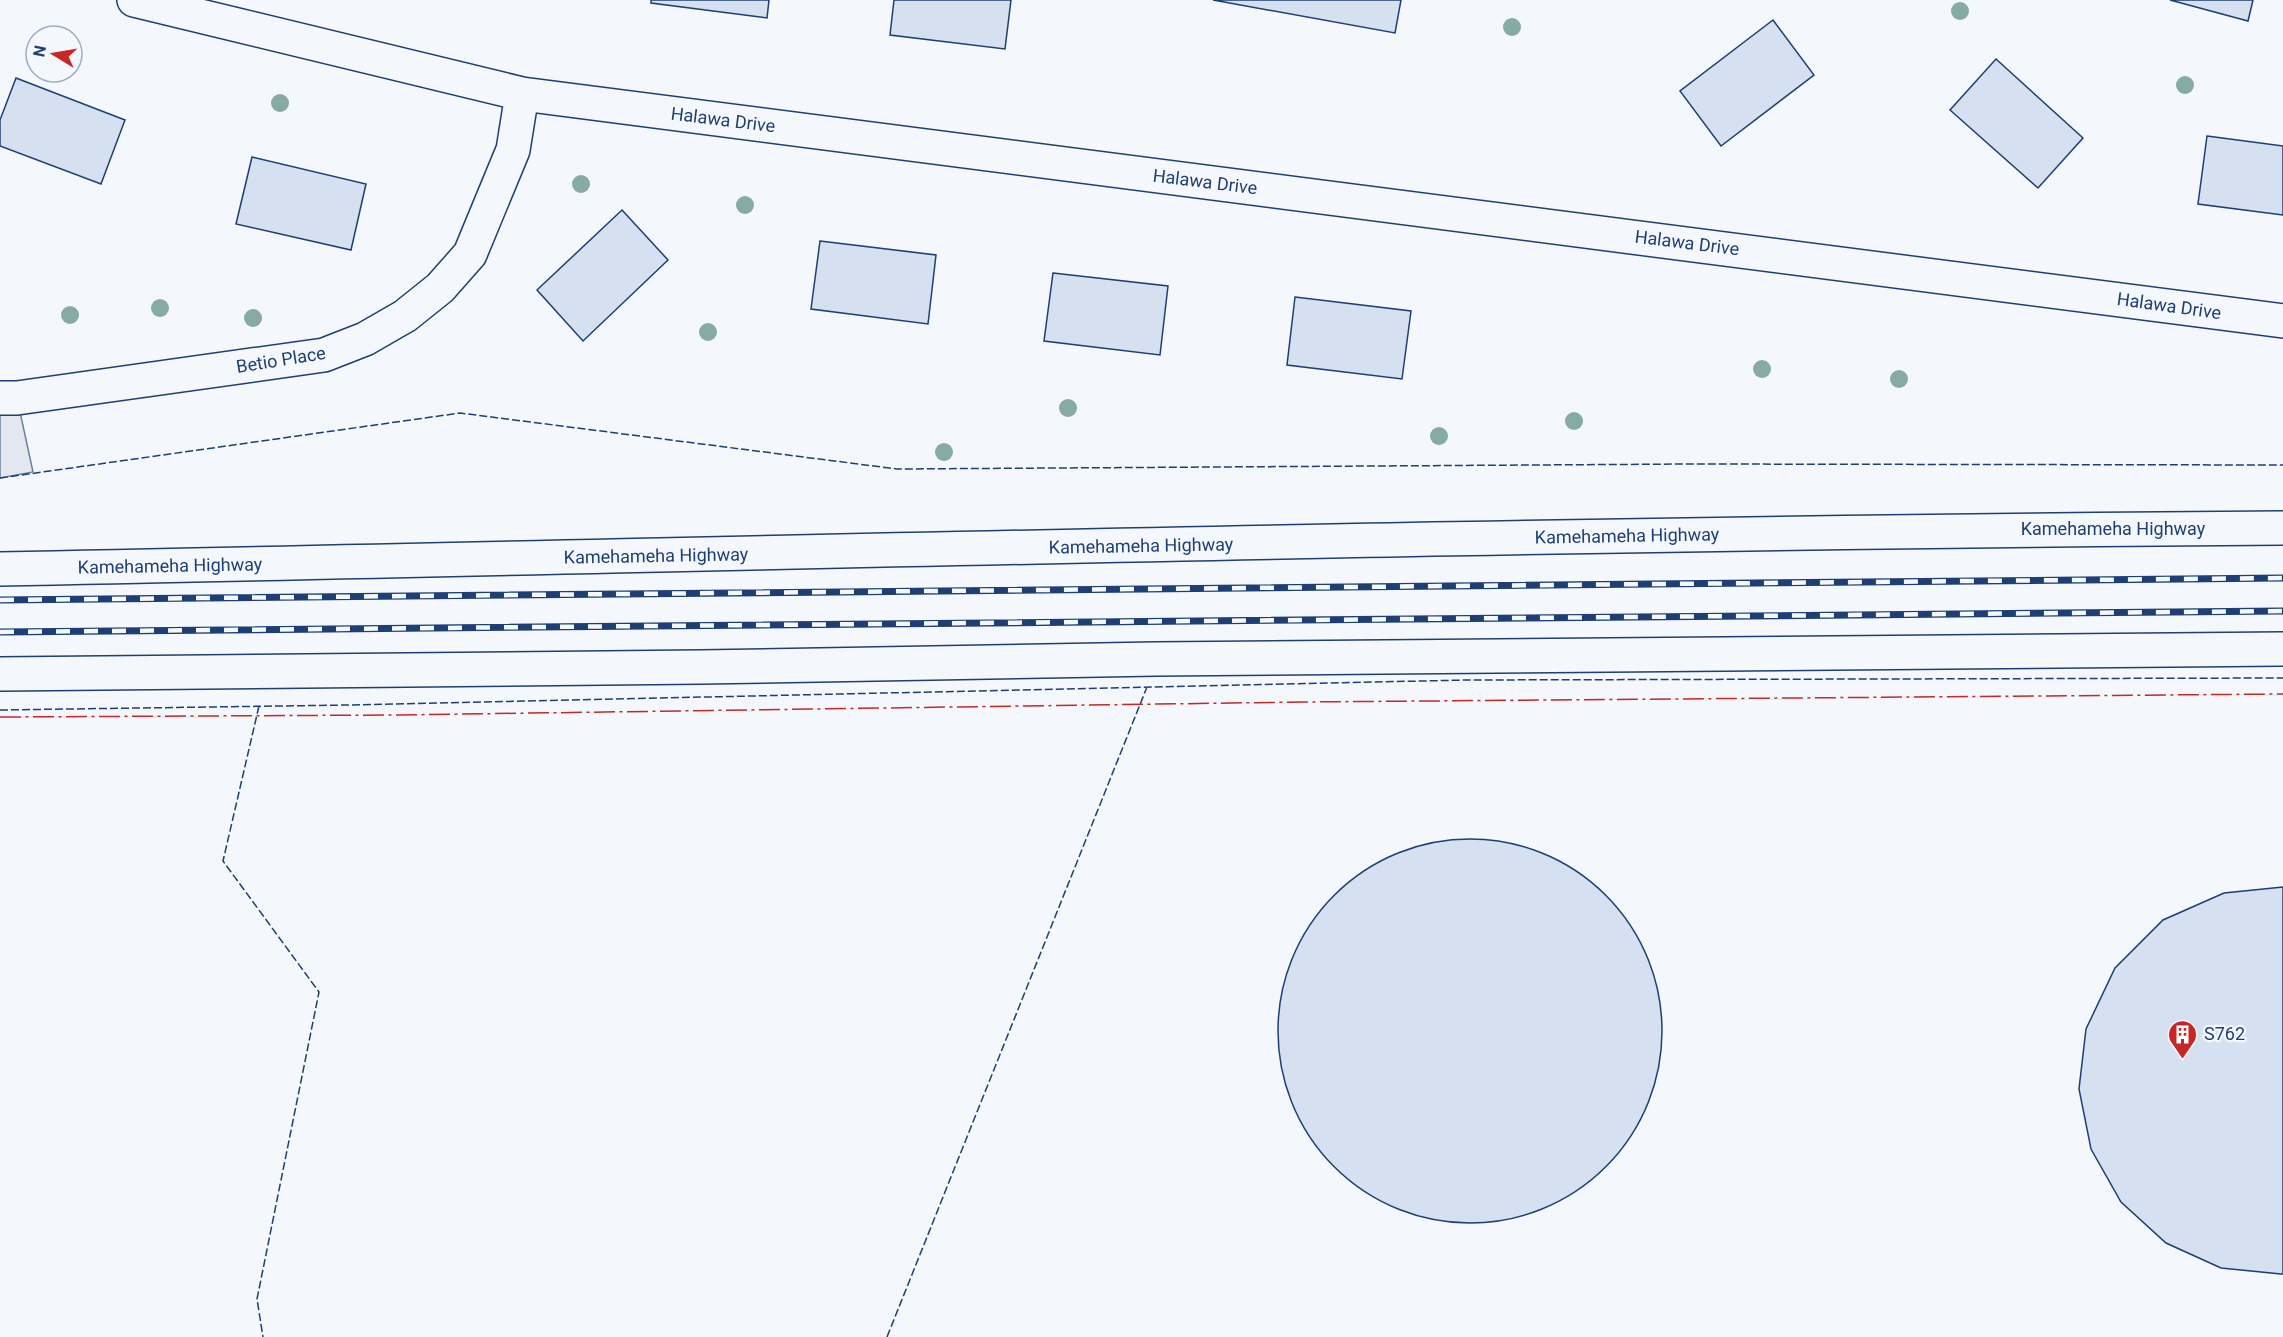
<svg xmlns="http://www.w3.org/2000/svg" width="2283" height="1337" font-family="Roboto,sans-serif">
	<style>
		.parking { fill: #e3e8f0; stroke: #687fa3; stroke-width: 1.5 }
		.building { fill: #d5e0f0; stroke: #1d3f73; stroke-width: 1.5 }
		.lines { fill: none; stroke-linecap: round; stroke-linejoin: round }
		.minor-casing { stroke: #1d3f73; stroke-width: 36 }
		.primary-casing { stroke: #1d3f73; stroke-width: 36 }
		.minor { stroke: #f4f7fb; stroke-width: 33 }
		.primary { stroke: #f4f7fb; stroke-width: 33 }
		.rail-casing { stroke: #1d3f73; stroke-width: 7 }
		.rail { stroke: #f4f7fb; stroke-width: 4.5; stroke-dasharray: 14; stroke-linecap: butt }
		.fence { stroke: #1d3f73; stroke-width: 1.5; stroke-dasharray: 8 3; stroke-linecap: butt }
		.power { stroke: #c62828; stroke-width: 1.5; stroke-dasharray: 21 4.5 3 4.5; stroke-linecap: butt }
		.tree { fill: #86aba6 }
		.labels { text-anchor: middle; stroke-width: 4.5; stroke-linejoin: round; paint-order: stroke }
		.street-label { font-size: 18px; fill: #1d3f73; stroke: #f4f7fb }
		.poi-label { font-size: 18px; fill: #1d3f73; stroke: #f4f7fb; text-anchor: start }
	</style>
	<rect width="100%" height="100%" fill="#f4f7fb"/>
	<!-- parking -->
	<path class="parking" d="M0 398H17L33 472 0 478Z"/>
	<!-- building -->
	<path class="building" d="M651 0H769L767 18 651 3Z
		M894 0H1011L1005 49 890 35Z
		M1213 0H1401L1395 33Z
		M2170 0H2253L2248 21Z
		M1773 20 1814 75 1721 146 1680 91Z
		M1996 59 2083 138 2038 188 1950 110Z
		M16 78 125 120 101 184 0 146V120Z
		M2207 136 2283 146V215L2198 204Z
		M252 157 366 184 351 250 236 224Z
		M622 210 668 260 583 341 537 290Z
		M820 241 936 255 928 324 811 309Z
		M1053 273 1168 286 1160 355 1044 341Z
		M1295 297 1411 311 1402 379 1287 365Z
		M1278 1031a192 192 0 1 1 384 0a192 192 0 1 1-384 0Z
		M2283 887V1274H2281L2221 1268 2166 1243 2121 1202 2091 1149 2079 1089 2086 1029 2115 968 2163 920 2224 893Z"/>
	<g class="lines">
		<defs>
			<path id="minor" d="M134 0 522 94 2283 321
				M0 398H17L324 355 365 339 405 316 440 288 470 254 513 150 522 94"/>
			<path id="primary" d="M0 569C761 554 1522 533 2283 528
				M0 674 701 667 1156 659 2283 649"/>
		</defs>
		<!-- minor casing -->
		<use href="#minor" class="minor-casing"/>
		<!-- primary casing -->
		<use href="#primary" class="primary-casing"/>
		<!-- minor -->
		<use href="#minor" class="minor"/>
		<!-- primary -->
		<use href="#primary" class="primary"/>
		<defs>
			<path id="rail" d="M0 600 2283 578
				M0 632 2283 611"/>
		</defs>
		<!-- rail casing -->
		<use href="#rail" class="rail-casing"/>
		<!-- rail -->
		<use href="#rail" class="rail"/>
		<!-- fence -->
		<path class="fence" d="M0 478 460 413 897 469 1691 464 2283 465
			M259 706 223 861 319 992 257 1299 263 1337
			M0 710 349 705 1466 680 2283 678
			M887 1337 1147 687"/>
		<!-- power -->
		<path class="power" d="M0 717 396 715 1302 702 2283 694"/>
	</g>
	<!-- trees -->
	<g class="tree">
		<circle cx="1960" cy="11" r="9"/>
		<circle cx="1512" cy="27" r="9"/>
		<circle cx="2185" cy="85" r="9"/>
		<circle cx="280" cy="103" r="9"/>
		<circle cx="581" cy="184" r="9"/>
		<circle cx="745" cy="205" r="9"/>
		<circle cx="160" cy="308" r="9"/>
		<circle cx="70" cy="315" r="9"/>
		<circle cx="253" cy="318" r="9"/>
		<circle cx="708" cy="332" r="9"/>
		<circle cx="1762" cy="369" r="9"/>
		<circle cx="1899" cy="379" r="9"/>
		<circle cx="1068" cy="408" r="9"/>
		<circle cx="1574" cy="421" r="9"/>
		<circle cx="1439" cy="436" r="9"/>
		<circle cx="944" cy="452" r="9"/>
	</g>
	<!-- icons -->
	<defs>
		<symbol id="building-pin" viewBox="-11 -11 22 30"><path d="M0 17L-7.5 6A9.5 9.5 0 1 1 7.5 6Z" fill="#c62828" stroke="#f4f7fb"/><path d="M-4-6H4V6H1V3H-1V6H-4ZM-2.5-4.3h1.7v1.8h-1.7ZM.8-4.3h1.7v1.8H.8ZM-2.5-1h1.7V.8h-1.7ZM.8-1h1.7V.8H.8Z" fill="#fff"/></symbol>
	</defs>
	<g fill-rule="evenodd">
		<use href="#building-pin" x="2166" y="1018" width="33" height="45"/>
	</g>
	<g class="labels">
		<!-- street labels -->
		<g class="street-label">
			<text transform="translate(723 120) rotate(7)" y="6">Halawa Drive</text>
			<text transform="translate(1205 182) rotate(7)" y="6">Halawa Drive</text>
			<text transform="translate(1687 243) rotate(7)" y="6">Halawa Drive</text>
			<text transform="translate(2169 306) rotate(8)" y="6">Halawa Drive</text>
			<text transform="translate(281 360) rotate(-9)" y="6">Betio Place</text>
			<text x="2113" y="535">Kamehameha Highway</text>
			<text transform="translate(1627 536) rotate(-1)" y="6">Kamehameha Highway</text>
			<text transform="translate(1141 546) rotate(-1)" y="6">Kamehameha Highway</text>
			<text transform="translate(656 556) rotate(-1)" y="6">Kamehameha Highway</text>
			<text transform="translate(170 566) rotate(-1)" y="6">Kamehameha Highway</text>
		</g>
		<!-- poi labels -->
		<g class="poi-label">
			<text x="2204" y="1040">S762</text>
		</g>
	</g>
	<!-- north arrow -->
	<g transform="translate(54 54) rotate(281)"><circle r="28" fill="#f4f7fb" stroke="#9eadc5" stroke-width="1.5"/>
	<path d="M0-4.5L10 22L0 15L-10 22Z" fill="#c62828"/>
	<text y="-9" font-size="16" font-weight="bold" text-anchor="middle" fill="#1d3f73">N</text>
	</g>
</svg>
